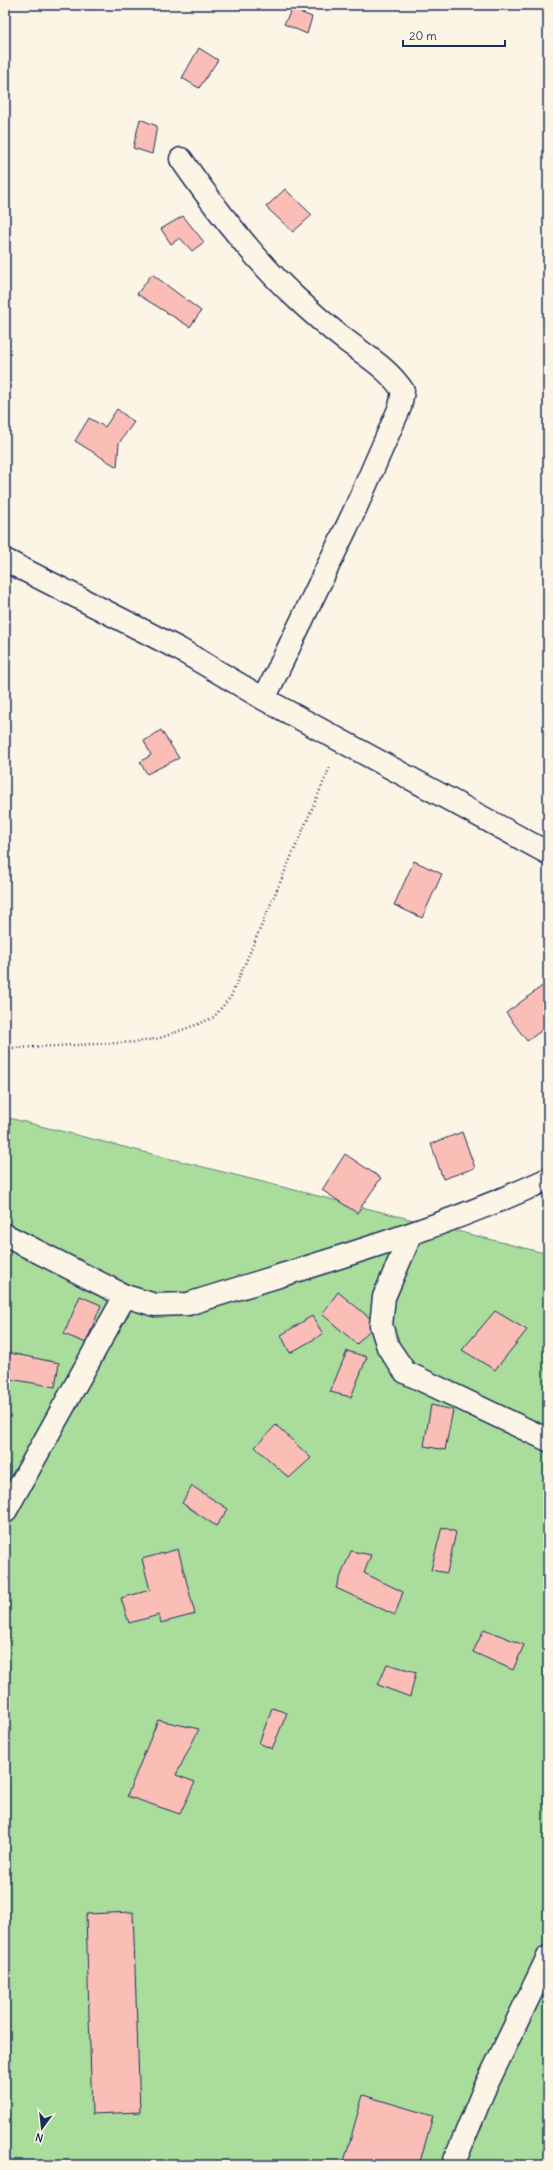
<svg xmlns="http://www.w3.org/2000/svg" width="553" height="2170" font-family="Delius,sans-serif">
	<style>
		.green { fill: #aadc9c; stroke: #62867d }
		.building { fill: #fabeb7; stroke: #1b2f5e }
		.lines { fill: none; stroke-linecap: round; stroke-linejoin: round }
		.street-casing { stroke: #1b2f5e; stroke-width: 25 }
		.path { stroke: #1b2f5e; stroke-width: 2.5; stroke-dasharray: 1 3; stroke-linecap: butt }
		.street { stroke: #fcf5e5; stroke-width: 22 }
	</style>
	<rect width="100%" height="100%" fill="#fcf5e5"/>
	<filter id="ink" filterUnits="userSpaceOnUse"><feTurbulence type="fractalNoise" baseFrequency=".025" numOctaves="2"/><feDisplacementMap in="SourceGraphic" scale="8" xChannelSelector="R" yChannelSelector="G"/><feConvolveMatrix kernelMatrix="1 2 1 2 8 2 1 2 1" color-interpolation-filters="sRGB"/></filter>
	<g filter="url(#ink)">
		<!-- green -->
		<path class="green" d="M5 1117 548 1254V2165H5Z"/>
		<!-- building -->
		<path class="building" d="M292 9 312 17 307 34 284 24Z
			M199 48 218 60 199 88 182 78Z
			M140 119 157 126 152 154 133 148Z
			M285 189 312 215 293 232 266 207Z
			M183 216 204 242 192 251 180 238 171 244 161 229Z
			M152 274 201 311 190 327 137 294Z
			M117 409 134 422 119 443 117 467 75 441 89 418 105 427Z
			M161 730 179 758 147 774 140 762 151 755 144 741Z
			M414 861 442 874 422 918 394 905Z
			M545 984 548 988V1026L527 1041 506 1013Z
			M462 1132 475 1168 443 1179 431 1144Z
			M345 1154 381 1178 357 1213 322 1190Z
			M338 1292 376 1323 357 1344 322 1314Z
			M80 1296 101 1305 86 1343 64 1334Z
			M495 1311 527 1330 495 1370 462 1350Z
			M312 1316 323 1334 290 1353 281 1335Z
			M347 1351 367 1357 351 1397 330 1392Z
			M5 1352 59 1363 55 1387 5 1378Z
			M431 1405 453 1410 445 1450 424 1446Z
			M276 1425 311 1458 289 1478 255 1447Z
			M192 1486 228 1509 216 1526 182 1503Z
			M442 1527 456 1532 447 1573 431 1570Z
			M178 1549 195 1614 161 1623 159 1615 129 1623 121 1598 150 1590 142 1559Z
			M351 1551 371 1555 364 1573 403 1592 395 1615 336 1588Z
			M484 1629 524 1645 513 1670 473 1652Z
			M387 1664 416 1672 410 1697 378 1685Z
			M272 1708 287 1713 272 1749 259 1743Z
			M158 1720 199 1729 176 1775 195 1782 180 1814 127 1796Z
			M133 1912 140 2112 92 2114 86 1914Z
			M363 2095 433 2116 419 2165H343Z"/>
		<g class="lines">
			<defs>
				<path id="street" d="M181 159C215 208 252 257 295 297 311 312 327 326 344 339 365 355 389 369 403 391L400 407 353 514 264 699
					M5 560 179 649 264 699 548 853
					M411 1234 384 1297 381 1325 388 1347 405 1372 548 1440
					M5 1235 125 1296 155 1305 188 1304C309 1266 432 1233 548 1179
					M5 1512 125 1296
					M453 2165 483 2092 548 1957"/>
			</defs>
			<!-- street casing -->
			<use href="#street" class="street-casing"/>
			<!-- path -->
			<path class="path" d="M5 1047 15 1048 137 1042 160 1038 201 1023 214 1017 231 996 330 767"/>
			<!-- street -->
			<use href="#street" class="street"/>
		</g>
	</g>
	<!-- margin -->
	<rect width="553" height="2170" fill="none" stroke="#fcf5e5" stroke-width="20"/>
	<rect x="10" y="10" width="533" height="2150" fill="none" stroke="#1b2f5e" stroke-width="1.5" filter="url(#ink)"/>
	<!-- north arrow -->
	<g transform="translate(42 2128) rotate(195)" stroke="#fcf5e5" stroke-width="3" paint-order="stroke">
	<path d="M0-3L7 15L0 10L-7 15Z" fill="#1b2f5e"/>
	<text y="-6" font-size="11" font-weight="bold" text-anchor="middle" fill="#1b2f5e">N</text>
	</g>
	<!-- scale -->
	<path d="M403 40v6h102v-6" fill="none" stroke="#1b2f5e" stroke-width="2"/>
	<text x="409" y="40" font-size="12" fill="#1b2f5e" stroke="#fcf5e5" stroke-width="3" paint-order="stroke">20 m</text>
</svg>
